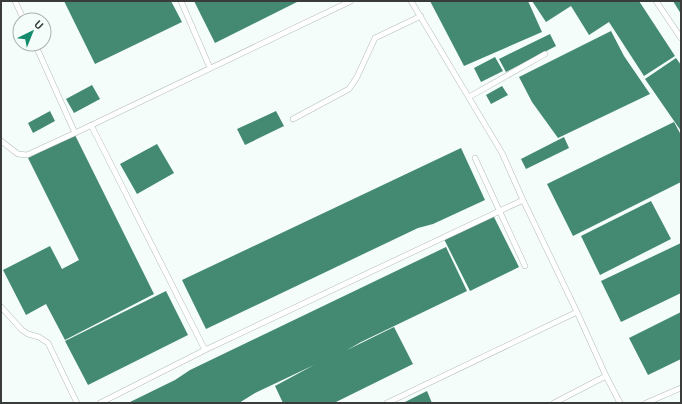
<svg xmlns="http://www.w3.org/2000/svg" width="682" height="404" font-family="Roboto,sans-serif">
	<style>
		.building { fill: #448a73 }
		.lines { fill: none; stroke-linecap: round; stroke-linejoin: round }
		.service-casing { stroke: #b4bcb9; stroke-width: 6 }
		.service { stroke: #fff; stroke-width: 5 }
	</style>
	<rect width="100%" height="100%" fill="#f4fdf9"/>
	<!-- building -->
	<path class="building" d="M64 1H171L182 22 95 64Z
		M194 1H299L215 43Z
		M430 1H528L542 32 464 66Z
		M532 1H639L675 56 644 76 609 22 589 35 571 6 546 22Z
		M673 1H681V14Z
		M611 31 624 56 650 94 558 138 532 102 519 77Z
		M550 34 556 46 506 72 499 59Z
		M495 57 503 71 481 82 474 68Z
		M676 58 681 65V131L645 79Z
		M92 85 100 99 74 113 66 99Z
		M502 86 508 95 491 104 486 95Z
		M50 111 55 121 33 133 28 123Z
		M276 111 284 126 245 145 237 129Z
		M674 122 681 135V182L573 236 547 184Z
		M75 135 154 294 65 340 46 304 26 315 3 270 50 246 62 269 79 260 28 158Z
		M564 137 569 148 526 169 521 159Z
		M157 144 174 173 137 194 120 164Z
		M461 148 485 200 433 224 418 228 206 329 182 280Z
		M651 201 671 239 600 275 581 236Z
		M493 215 519 267 470 291 444 239Z
		M681 243V293L621 322 601 281Z
		M446 247 467 291 361 342 347 350 394 327 413 364 334 403H283L275 386 314 365 255 393 239 403H128L175 380 190 370Z
		M166 291 188 335 88 385 65 341Z
		M681 312V359L648 375 629 338Z
		M427 391 432 403H403Z"/>
	<g class="lines">
		<defs>
			<path id="service" d="M15 1 24 20
				M181 1 210 68
				M411 1 502 153 523 200 577 312 606 376 620 403
				M656 1 681 38
				M35 44 75 133
				M469 97 545 54
				M293 119 349 89 357 77 375 38 421 16
				M91 125 205 350
				M1 141 18 154 27 155 75 133 351 1
				M475 158 525 266
				M1 307 22 330 28 334 39 337 48 343 77 403
				M100 403 205 350 523 200
				M387 403 577 312
				M554 403 606 376
				M646 403 681 388"/>
		</defs>
		<!-- service casing -->
		<use href="#service" class="service-casing"/>
		<!-- service -->
		<use href="#service" class="service"/>
	</g>
	<!-- border -->
	<rect width="682" height="404" fill="none" stroke="#393c3b" stroke-width="4"/>
	<!-- north arrow -->
	<g transform="translate(32 32) rotate(43)"><circle r="19" fill="#f4fdf9" stroke="#a9b0ad"/>
	<path d="M0-3L7 15L0 10L-7 15Z" fill="#158b6d"/>
	<text y="-6" font-size="11" font-weight="bold" text-anchor="middle" fill="#393c3b">U</text>
	</g>
</svg>
